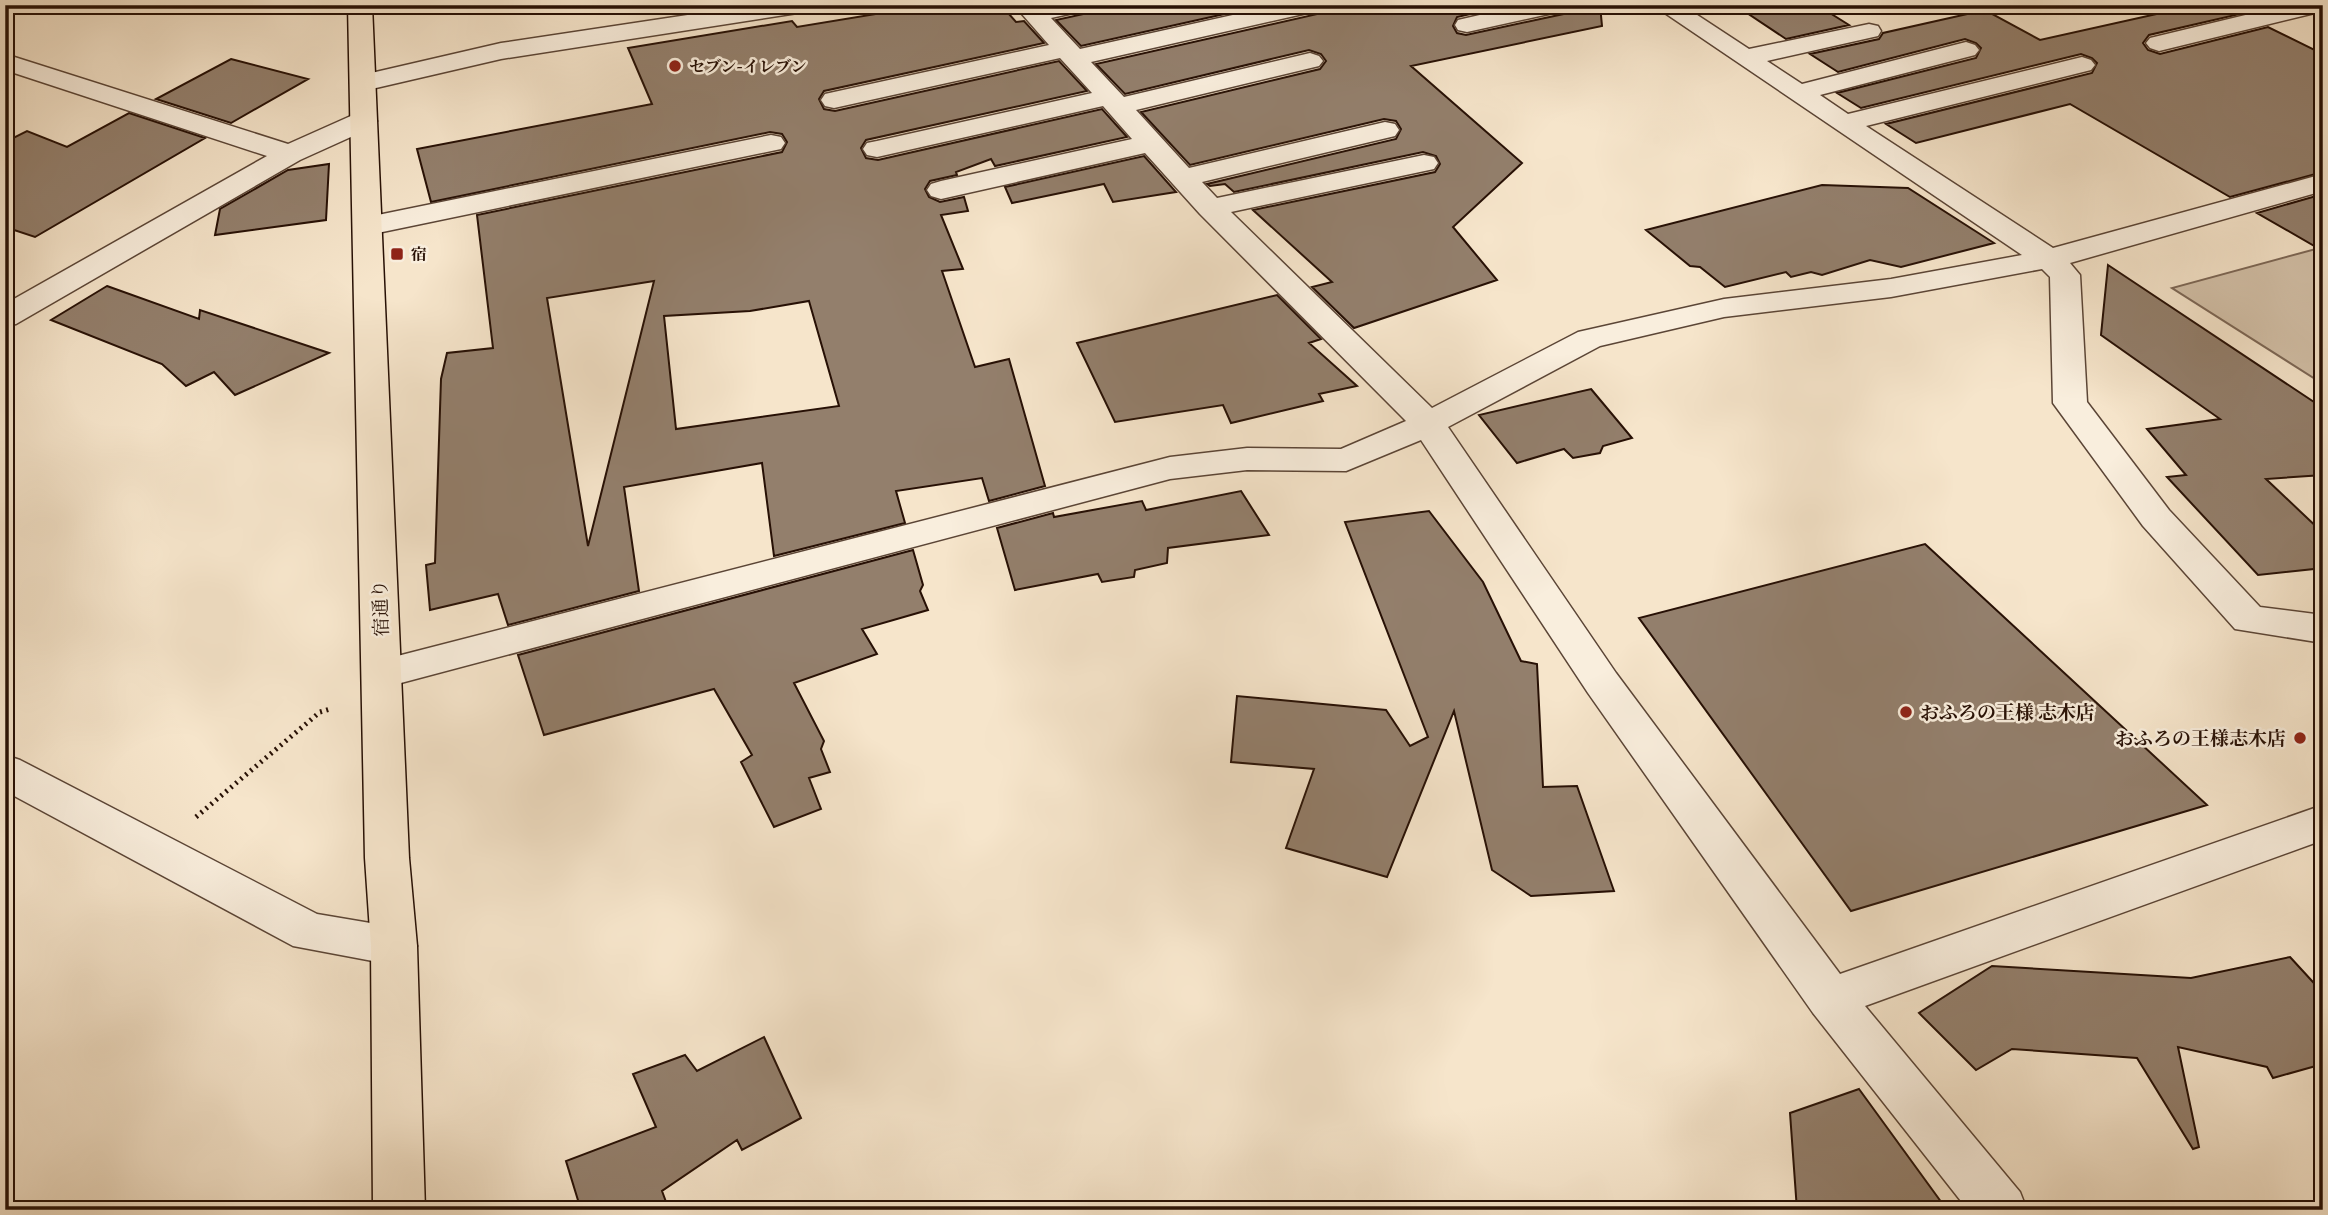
<svg xmlns="http://www.w3.org/2000/svg" width="2328" height="1215" font-family="Vollkorn,'Noto Serif JP',serif">
	<style>
		.green { fill: #d3c1a9; stroke: #7d6857; stroke-width: 2 }
		.building { fill: #937f6c; stroke: #271005; stroke-width: 2; fill-rule: evenodd }
		.lines { fill: none; stroke-linecap: round; stroke-linejoin: round }
		.minor-casing { stroke: #5b4536; stroke-width: 3 }
		.major-casing { stroke: #271005; stroke-width: 3 }
		.path { stroke: #271005; stroke-width: 5; stroke-dasharray: 2 4.5; stroke-linecap: butt }
		.minor { fill: #f9eedd; fill-rule: evenodd }
		.major { fill: #f6e5cb; fill-rule: evenodd }
		.poi-dot { fill: #8f2418; stroke: #f9eedd; stroke-width: 2.5 }
		.labels { text-anchor: middle; stroke-width: 5; stroke-linejoin: round; paint-order: stroke }
		.far-poi-label { font-size: 16px; font-weight: bold; fill: #271005; stroke: #f9eedd; text-anchor: start }
		.street-label { font-size: 19px; fill: #271005; stroke: #f9eedd }
		.poi-label { font-size: 19px; font-weight: bold; fill: #271005; stroke: #f9eedd; text-anchor: start }
	</style>
	<rect width="100%" height="100%" fill="#f6e5cb"/>
	<filter id="stains"><feTurbulence type="fractalNoise" baseFrequency=".00286" numOctaves="4"/><feColorMatrix values="0 0 0 0 .2 0 0 0 0 .09 0 0 0 0 .02 0 0 0 .5 -.17"/></filter>
	<radialGradient id="worn" r=".72"><stop offset=".6" stop-color="#630" stop-opacity="0"/><stop offset="1" stop-color="#630" stop-opacity=".3"/></radialGradient>
	<!-- green -->
	<path class="green" d="M2323 247V384L2172 288Z"/>
	<!-- building -->
	<path class="building" d="M885 5H1001L1016 22 1024 21 1044 43 824 91 819 99 824 109 835 111 1059 61 1087 91 866 140 861 148 866 158 878 160 1102 109 1127 137 995 166 991 159 956 172 957 175 930 181 925 189 929 197 940 202 964 197 968 211 941 215 963 269 942 271 975 367 1009 359 1045 486 989 501 982 478 896 491 905 523 774 556 762 463 624 487 639 591 508 625 498 594 430 610 426 565 435 563 441 379 447 353 493 348 477 215 782 152 787 142 782 134 770 132 431 202 417 149 652 104 628 48 792 21 797 27 888 12ZM654 281 602 490 588 546 547 298ZM809 301 839 406 676 429 664 316 750 311Z
		M1124 5H1265L1081 46 1056 20Z
		M1326 5H1510L1457 17 1453 26 1457 33 1466 35 1568 13 1572 5H1600L1602 26 1411 66 1522 163 1453 227 1497 280 1354 328 1312 287 1332 282 1253 210 1435 172 1440 164 1436 156 1423 152 1234 192 1225 184 1210 186 1207 184 1396 139 1401 129 1396 121 1384 119 1190 165 1141 112 1320 69 1326 61 1321 54 1309 50 1125 94 1096 64 1322 13Z
		M1735 5H1817L1849 25 1786 39Z
		M2197 5H2223L2240 14 2149 35 2143 43 2148 50 2160 54 2268 27 2323 54V172L2230 197 2070 104 1916 143 1886 124 2092 73 2097 63 2092 58 2081 54 1861 108 1837 93 1976 58 1981 48 1976 43 1965 39 1838 72 1810 54 1879 39 1883 33 1985 10 2040 40Z
		M231 59 308 79 231 123 156 99Z
		M129 113 205 138 35 237 5 227V142L27 131 67 147Z
		M1144 156 1176 192 1113 202 1104 184 1012 203 1005 187Z
		M329 164 326 220 215 235 220 209 288 170Z
		M1822 185 1908 188 1994 243 1901 267 1870 260 1822 275 1811 272 1791 277 1786 272 1725 287 1700 267 1690 266 1646 230Z
		M2323 194V251L2257 213Z
		M2108 265 2323 408V475L2266 479 2323 533V568L2258 575 2167 477 2186 475 2147 429 2220 419 2101 335Z
		M107 286 199 319 200 310 329 353 235 395 214 372 186 386 162 364 51 320Z
		M1277 295 1321 339 1309 343 1357 386 1319 394 1323 401 1231 423 1223 405 1115 422 1077 343Z
		M1591 389 1632 438 1603 446 1600 453 1573 458 1564 449 1517 463 1479 415Z
		M1241 491 1269 535 1168 548 1167 563 1135 570 1134 577 1102 582 1098 574 1015 590 997 528 1053 513 1054 517 1142 501 1146 510Z
		M1429 511 1483 582 1521 661 1537 664 1543 787 1577 786 1614 891 1531 896 1492 870 1454 711 1387 877 1286 848 1314 769 1231 762 1237 696 1386 710 1410 746 1428 737 1345 522Z
		M1925 544 2207 805 1851 911 1639 618Z
		M913 550 923 585 920 591 928 610 862 629 877 654 794 683 824 741 821 749 830 772 809 778 821 809 774 827 741 762 752 755 714 689 544 735 518 655Z
		M2290 957 2323 993V1064L2273 1078 2267 1067 2178 1047 2199 1147 2193 1149 2137 1058 2012 1049 1976 1070 1919 1013 1992 966 2191 978Z
		M764 1037 801 1118 742 1150 737 1140 662 1191 669 1210H581L566 1161 656 1127 633 1074 685 1055 697 1071Z
		M1859 1089 1947 1210H1797L1790 1113Z"/>
	<g class="lines">
		<defs>
			<path id="minor" d="M754 5H816L813 10 804 12 501 59 363 91 354 89 350 83 354 77 501 43Z
				M1014 5H1090L1087 10 1051 18 1080 49 1278 5H1324L1321 10 1312 12 1091 62 1124 97 1310 53 1319 56 1323 61 1319 66 1136 110 1189 168 1385 122 1395 124 1399 130 1395 136 1202 182 1217 198 1424 155 1434 157 1438 163 1434 169 1231 212 1432 408 1578 332 1724 299 1891 279 2022 255 1653 5H1682L1749 49 1869 24 1878 26 1881 31 1878 36 1767 61 1802 84 1966 42 1975 45 1979 50 1975 55 1820 95 1848 114 2082 57 2091 60 2095 65 2091 70 1866 126 2053 248 2323 174V191L2070 263 2080 275 2087 402 2169 510 2260 607 2323 615V643L2235 629 2143 526 2053 403 2050 277 2042 269 1891 297 1724 317 1600 346 1448 427 1616 673 1840 974 2323 805V840L1865 1006 2020 1192 2027 1210H1968L1813 1013 1588 693 1421 440 1346 471 1247 470 1170 479 382 688 368 684 362 674 368 664 382 660 1170 457 1247 448 1341 449 1406 421 1200 214 1145 153 941 199 931 196 927 190 931 184 941 181 1132 139 1103 106 877 157 867 155 863 149 867 143 877 141 1092 93 1060 58 834 108 825 106 821 100 825 94 834 92 1049 45Z
				M1523 5H1570L1567 10 1467 32 1458 30 1455 25 1458 20Z
				M2287 5H2323V11L2159 51 2150 48 2146 43 2150 38Z
				M5 54 288 144 353 115H373L377 121 373 127 300 160 16 324 5 326V304L267 156 5 70Z
				M771 135 781 137 785 143 781 149 368 235 358 232 353 226 358 220 368 217Z
				M5 755 20 760 317 914 394 927 410 932 417 946 410 960 394 965 293 946 5 791Z"/>
			<path id="major" d="M348 5H372L409 858 417 946 425 1210H373L371 946 365 858Z"/>
		</defs>
		<!-- minor casing -->
		<use href="#minor" class="minor-casing"/>
		<!-- major casing -->
		<use href="#major" class="major-casing"/>
		<!-- path -->
		<path class="path" d="M196 817 320 712 330 709"/>
		<!-- minor -->
		<use href="#minor" class="minor"/>
		<!-- major -->
		<use href="#major" class="major"/>
	</g>
	<!-- markers -->
	<g class="poi-dot">
		<circle cx="675" cy="66" r="7"/>
		<rect x="390" y="247" width="14" height="14" rx="3.5"/>
		<circle cx="1906" cy="712" r="7"/>
		<circle cx="2300" cy="738" r="7"/>
	</g>
	<g class="labels">
		<!-- far-poi labels -->
		<g class="far-poi-label">
			<text x="689" y="72">セブン-イレブン</text>
			<text x="411" y="260">宿</text>
		</g>
		<!-- street labels -->
		<g class="street-label">
			<text transform="translate(380 608) rotate(-92)" y="7">宿通り</text>
		</g>
		<!-- poi labels -->
		<g class="poi-label">
			<text x="1920" y="719">おふろの王様 志木店</text>
			<text x="2286" y="745" text-anchor="end">おふろの王様志木店</text>
		</g>
	</g>
	<!-- margin -->
	<rect width="2328" height="1215" fill="none" stroke="#f6e5cb" stroke-width="28"/>
	<rect x="7" y="7" width="2314" height="1201" fill="none" stroke="#271005" stroke-width="3.5"/>
	<rect x="14" y="14" width="2300" height="1187" fill="none" stroke="#271005" stroke-width="2"/>
	<rect width="100%" height="100%" filter="url(#stains)"/>
	<rect width="100%" height="100%" fill="url(#worn)"/>
</svg>
